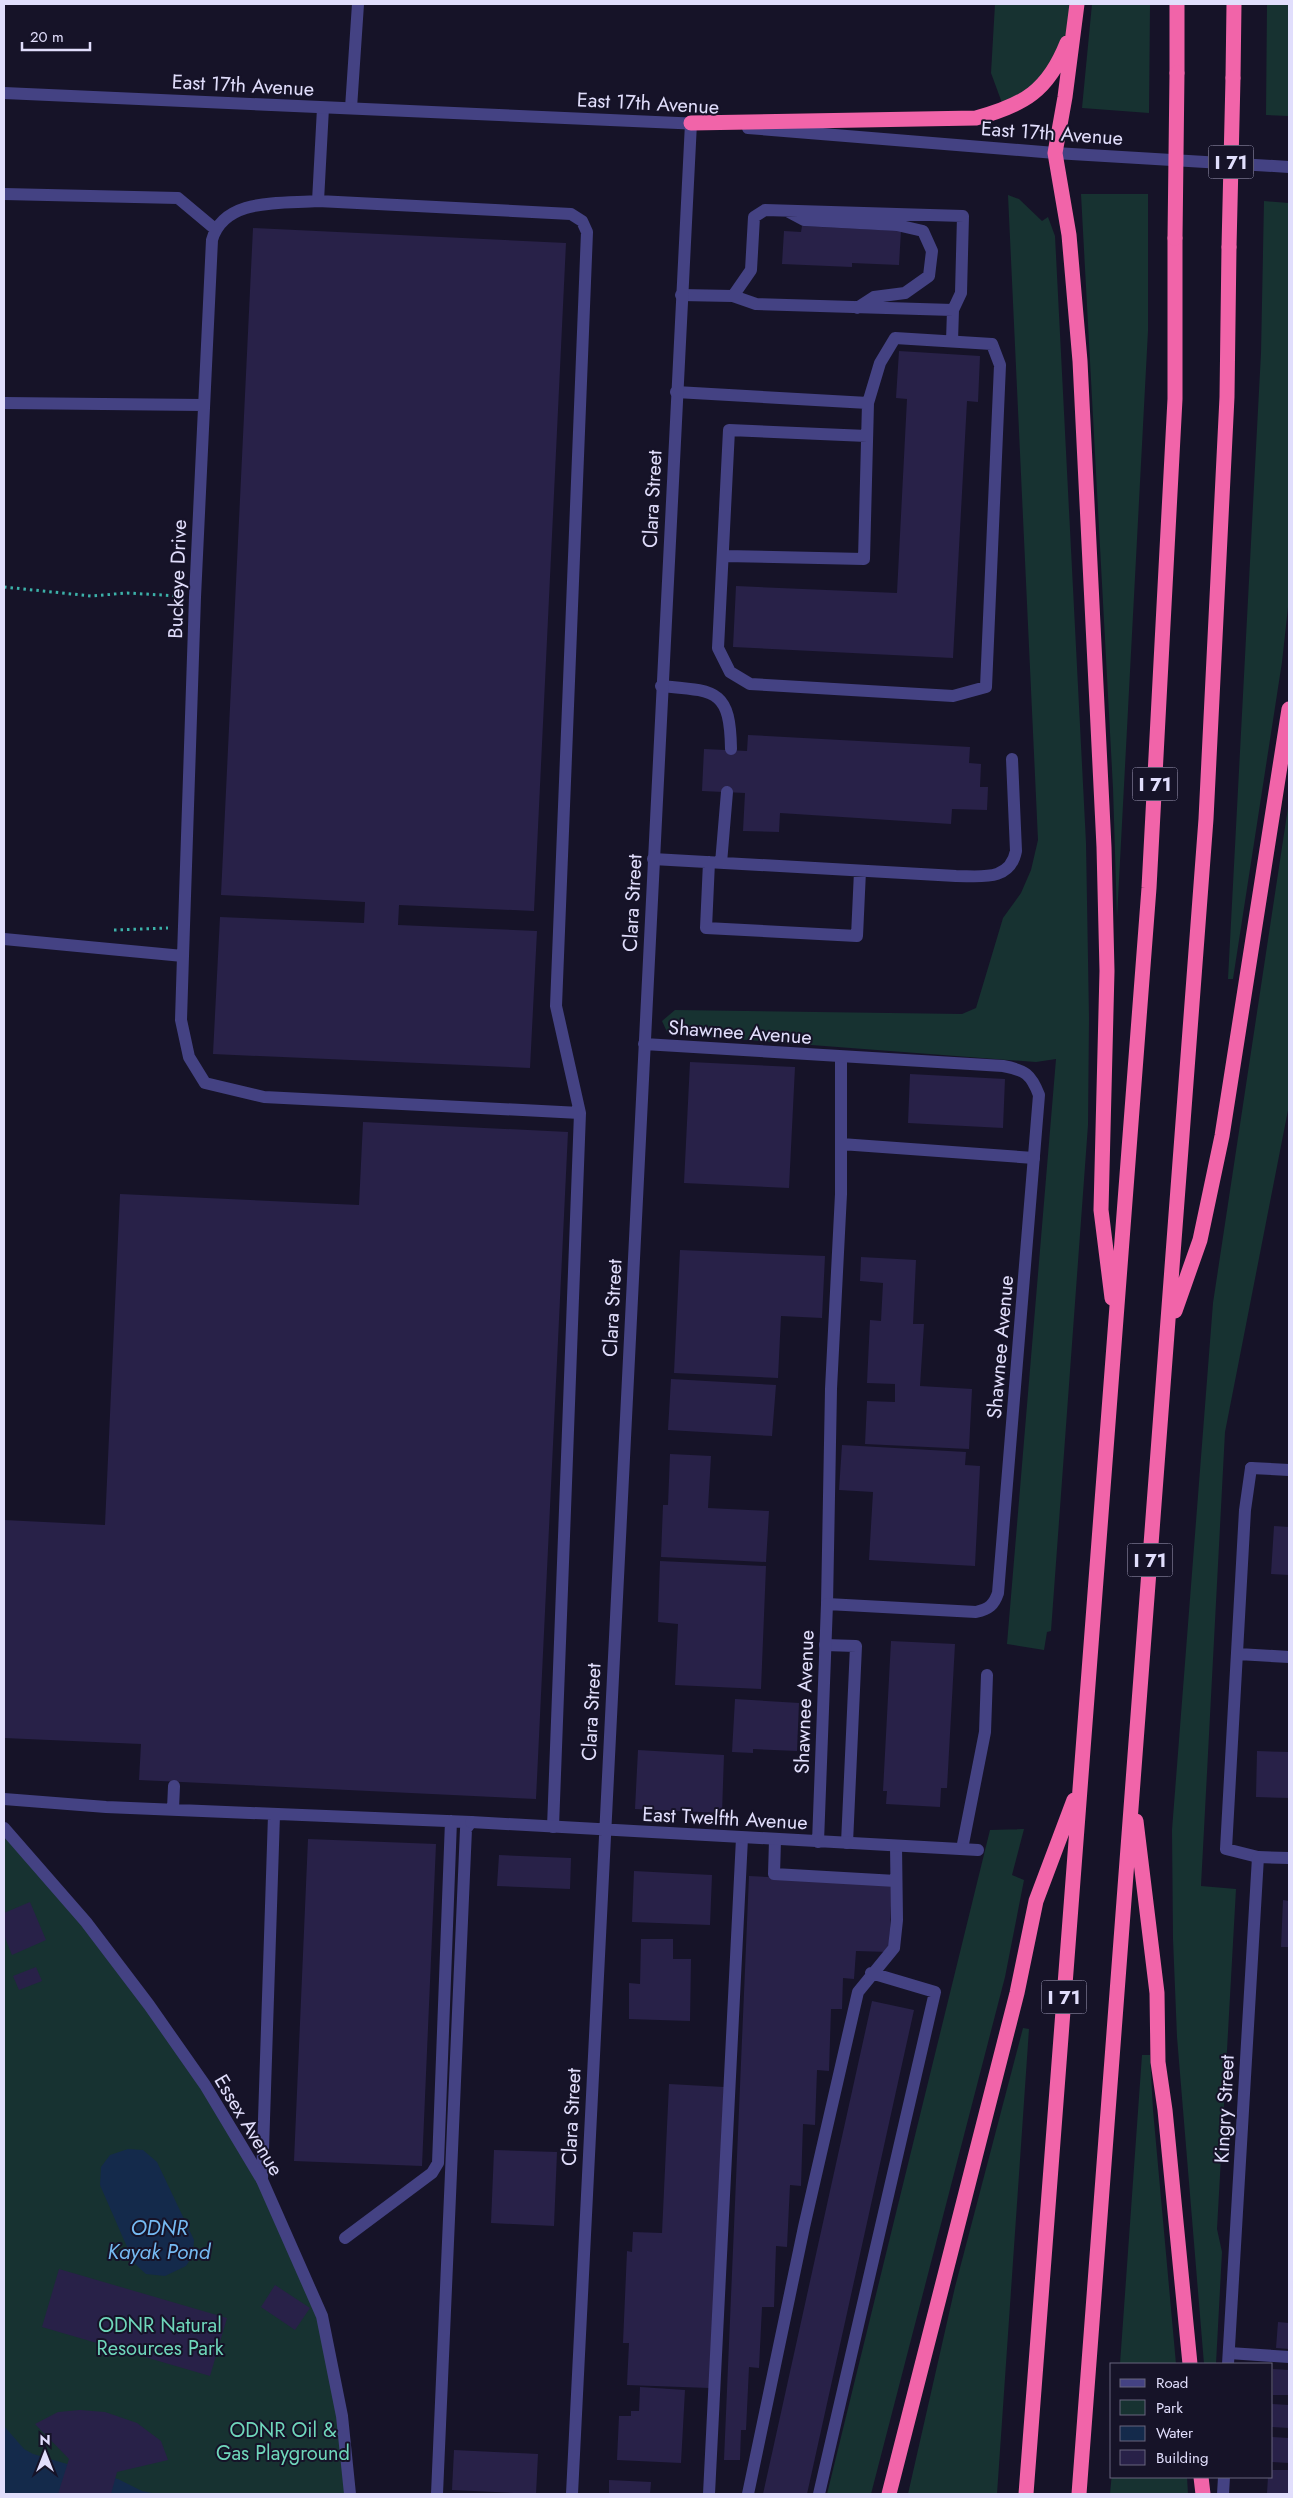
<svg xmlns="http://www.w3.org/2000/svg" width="1293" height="2498" font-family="Jost,sans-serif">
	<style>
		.green { fill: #173231 }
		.water { fill: #142a4b }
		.building { fill: #282148 }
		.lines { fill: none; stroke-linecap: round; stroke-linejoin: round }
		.path { stroke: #3cb1a9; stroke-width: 3; stroke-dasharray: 2.5 4; stroke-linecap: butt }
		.service { stroke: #444283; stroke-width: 12 }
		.minor { stroke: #444283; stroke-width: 12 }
		.tertiary { stroke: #444283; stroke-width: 12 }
		.motorway { stroke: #f164a9; stroke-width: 15 }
		.motorway-bridge { stroke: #f164a9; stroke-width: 15 }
		.labels { text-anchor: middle; stroke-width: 4; stroke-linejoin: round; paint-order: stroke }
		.shield { fill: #161328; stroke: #a4a1bc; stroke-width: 1 }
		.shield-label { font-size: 19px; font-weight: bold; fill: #e1defc }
		.street-label { font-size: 20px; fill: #e1defc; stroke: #161328 }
		.park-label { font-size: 20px; fill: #6fd7bb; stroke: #161328 }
		.water-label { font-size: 21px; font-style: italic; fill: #75baf2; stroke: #161328 }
	</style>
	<rect width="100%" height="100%" fill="#161328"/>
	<!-- green -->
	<path class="green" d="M995 4H1077L1058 65 1005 111 991 73Z
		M1092 4H1150L1149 113 1082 108Z
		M1267 4H1289V116L1266 115Z
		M1081 194H1148V331L1117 918 1113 788Z
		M1008 195 1019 199 1042 221 1048 217 1055 236 1086 843 1089 1018 1088 1125 1051 1631 1047 1632 1044 1650 1007 1644 1056 1059 1036 1062 668 1034 662 1021 675 1010 962 1014 976 1008 1003 918 1021 893 1031 870 1038 840Z
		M1264 201 1289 203V598L1282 662 1233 979H1228L1261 353Z
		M1289 801V1105L1225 1432 1201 1886 1236 1889 1217 2229 1222 2252 1216 2364H1204L1177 2037 1173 1939 1172 1830 1213 1303Z
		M4 1828 149 2005 262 2180 322 2316 350 2494H4Z
		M1024 1829 1012 1875 1024 1880 1005 1977 871 2494H827L990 1830Z
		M1023 2028 1029 2029 997 2494H908L955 2287Z
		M1142 2055H1150L1153 2110 1176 2364H1120Z
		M1112 2472V2477H1187L1188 2494H1110Z"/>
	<!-- water -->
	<path class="water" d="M128 2149 143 2150 157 2162 194 2240 193 2255 186 2266 165 2276 146 2274 134 2263 100 2185 101 2167 110 2155Z
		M4 2426 24 2449 33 2454 118 2479 142 2491 157 2494H4Z"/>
	<!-- building -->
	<path class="building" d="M802 226 901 231 899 265 852 263V267L782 264 784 231 801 232Z
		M253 228 566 243 534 911 399 905 398 925 537 931 530 1068 213 1054 220 917 364 923 365 902 221 895Z
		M899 351 980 356 978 402 967 401 953 658 733 647 736 586 897 593 907 399 896 398Z
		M748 735 970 747 969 763 981 764 980 787H988L987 810 952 809 951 824 780 813 779 832 743 831 745 793 702 791 704 749 747 751Z
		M690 1062 795 1067 789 1188 684 1183Z
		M910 1074 1005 1079 1003 1128 908 1123Z
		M363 1122 568 1132 536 1799 139 1780 141 1744 4 1738V1520L105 1525 120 1194 359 1205Z
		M680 1250 825 1256 822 1318 781 1316 778 1378 674 1373Z
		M861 1257 916 1260 913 1324H924L920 1386 972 1389 969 1449 865 1444 867 1401 895 1402V1384L867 1383 870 1320 881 1321 883 1283 860 1281Z
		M671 1379 776 1385 772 1436 668 1430Z
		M842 1445 966 1452 965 1465 980 1466 975 1566 869 1560 873 1492 839 1490Z
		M670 1454 711 1456 708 1508 769 1511 766 1562 661 1557 663 1505H668Z
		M1274 1526 1289 1527V1575L1271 1574Z
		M660 1561 766 1566 761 1689 675 1685 678 1624 658 1622Z
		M891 1641 955 1644 947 1788H941L940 1807 886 1804 887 1791H883Z
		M735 1699 799 1703 797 1751 753 1749V1753L732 1752Z
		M638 1750 724 1755 722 1813 635 1809Z
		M1257 1751 1289 1752V1798L1256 1797Z
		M308 1839 436 1844 422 2166 294 2161Z
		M499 1855 571 1858 570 1889 497 1886Z
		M634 1871 712 1875 710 1925 632 1922Z
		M749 1876 892 1883 889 1952 856 1951 854 1979 843 1978 842 2009H831L829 2071 817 2070 815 2125 803 2124 801 2186 790 2185 787 2247 776 2246 774 2307H762L759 2368 749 2367 746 2430H741L740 2460H724Z
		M1283 1900 1289 1901V1947H1281Z
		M30 1902 46 1940 12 1955 4 1935V1913Z
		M641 1939H673V1959H691L690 2021 629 2019V1983L640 1984Z
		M36 1967 42 1981 19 1990 13 1976Z
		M872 2001 914 2010 807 2494H763Z
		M669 2084 724 2087 710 2388 627 2385 629 2343H623L627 2251 632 2252 633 2232 662 2233Z
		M494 2150 557 2152 554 2226 491 2223Z
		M59 2269 227 2318 210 2376 42 2327Z
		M275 2285 310 2308 295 2330 261 2307Z
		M1278 2322 1289 2323V2349L1276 2348Z
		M1273 2369 1289 2370V2395H1273Z
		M640 2387 685 2390 681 2463 617 2460 619 2416H631V2411H639Z
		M1272 2404 1289 2405V2428L1272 2427Z
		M80 2410 105 2412 137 2423 161 2441 168 2460 117 2472 111 2494H58L69 2459 35 2424 58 2412Z
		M1272 2437 1289 2438V2463L1272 2462Z
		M454 2450 538 2454 536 2494 452 2490Z
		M1272 2470H1289V2494L1267 2493 1268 2477H1272Z
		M609 2480 651 2482 650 2494H609Z"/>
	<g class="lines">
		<!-- path -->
		<path class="path" d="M4 587 91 596 127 593 179 596
			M114 930 168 928"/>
		<!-- service -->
		<path class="service" d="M4 194 178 198 215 229
			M318 201 571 214 582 221 587 232 556 1006 580 1113 553 1827
			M789 212 804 220 897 225 923 231 932 251 929 276 905 293 874 297 857 308
			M681 295 733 296 756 304 953 310
			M733 296 751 270 754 217 765 210 963 216 961 293 953 310 952 341
			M676 392 868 403
			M4 403 203 405
			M724 556 864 559 868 403 880 363 895 338 992 344 1000 365 986 687 953 696 750 684 730 672 718 648 729 430 867 436
			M661 686C716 691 730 689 731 749
			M653 859 956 876C980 876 1010 882 1016 851L1012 759
			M709 862 706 928 857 936 860 871
			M721 863 727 792
			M4 939 183 956 195 597 212 240C224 197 282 204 318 201L323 108
			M183 956 181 1020 189 1057 205 1083 264 1097 580 1113
			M841 1144 1034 1158
			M1251 1468 1245 1510 1226 1849 1258 1857
			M827 1604 831 1389 841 1194V1058
			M825 1645 856 1646 847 1843
			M1238 1654 1289 1657
			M4 1799 106 1807 471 1822
			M173 1809 174 1786
			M775 1840 774 1874 896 1881
			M962 1849 985 1732 987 1675
			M262 2180 274 1815
			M345 2238 432 2173 438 2163 451 1821
			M1229 2353 1289 2357
			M437 2494 466 1829 471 1822
			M709 2494 742 1838
			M748 2494 804 2227 858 1992 894 1948 897 1920 896 1846
			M819 2494 935 1992 871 1973"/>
		<!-- minor -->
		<path class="minor" d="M351 108 358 4
			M644 1044 1003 1066C1025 1070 1031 1074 1039 1095L998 1593C994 1605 989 1609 976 1612L827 1604 818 1842
			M1251 1468 1289 1470
			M471 1822 978 1850
			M4 1828 86 1922 149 2005 205 2085 262 2180 322 2316 342 2416 350 2494
			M1228 2364 1258 1857 1289 1858
			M572 2494 691 123
			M1223 2494 1224 2477"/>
		<!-- tertiary -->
		<path class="tertiary" d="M4 93 701 124
			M748 128 1055 153 1289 167"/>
		<!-- motorway -->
		<path class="motorway" d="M1077 4 1065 97 1055 153 1069 235 1080 361 1104 847 1107 971 1101 1210 1112 1298
			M1177 73V4
			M1233 78 1234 4
			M691 123 976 118C1024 105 1048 91 1067 43
			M1175 1311 1200 1240 1222 1136 1289 709
			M1136 1821 1157 1993 1158 2062 1165 2110 1190 2364
			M1201 2477 1203 2494
			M889 2494 1017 1993 1036 1901 1074 1800
			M1026 2494 1149 888 1175 399V238
			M1079 2494 1206 819 1227 397 1229 247"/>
		<!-- motorway-bridge -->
		<path class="motorway-bridge" d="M1175 238 1177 73
			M1229 247 1233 78"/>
	</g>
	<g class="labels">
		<!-- shield labels -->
		<g class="shield">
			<rect x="1208.5" y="145.5" width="45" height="33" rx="4"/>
			<rect x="1132.5" y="767.5" width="45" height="33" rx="4"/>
			<rect x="1127.5" y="1543.5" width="45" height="33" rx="4"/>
			<rect x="1041.5" y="1980.5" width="45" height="33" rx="4"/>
		</g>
		<g class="shield-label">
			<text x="1231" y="169">I 71</text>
			<text x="1155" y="791">I 71</text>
			<text x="1150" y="1567">I 71</text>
			<text x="1064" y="2004">I 71</text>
		</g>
		<!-- street labels -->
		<g class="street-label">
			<text transform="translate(243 85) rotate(3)" y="7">East 17th Avenue</text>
			<text transform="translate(648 103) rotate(3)" y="7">East 17th Avenue</text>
			<text transform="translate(1052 133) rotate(4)" y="7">East 17th Avenue</text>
			<text transform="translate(652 499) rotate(-87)" y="7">Clara Street</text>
			<text transform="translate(177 579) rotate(-88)" y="7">Buckeye Drive</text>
			<text transform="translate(632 903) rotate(-87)" y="7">Clara Street</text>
			<text transform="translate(740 1032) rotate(4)" y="7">Shawnee Avenue</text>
			<text transform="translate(612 1308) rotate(-87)" y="7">Clara Street</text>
			<text transform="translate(1000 1347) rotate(-85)" y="7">Shawnee Avenue</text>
			<text transform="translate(804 1702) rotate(-88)" y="7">Shawnee Avenue</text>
			<text transform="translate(591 1712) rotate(-87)" y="7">Clara Street</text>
			<text transform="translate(725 1818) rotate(3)" y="7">East Twelfth Avenue</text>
			<text transform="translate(1224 2109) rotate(-87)" y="7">Kingry Street</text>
			<text transform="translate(571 2117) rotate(-87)" y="7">Clara Street</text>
			<text transform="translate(249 2125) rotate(59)" y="7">Essex Avenue</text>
		</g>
		<!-- park labels -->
		<g class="park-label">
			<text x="160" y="2332">ODNR Natural<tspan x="160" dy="23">Resources Park</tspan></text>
			<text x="283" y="2437">ODNR Oil &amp;<tspan x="283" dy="23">Gas Playground</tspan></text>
		</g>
		<!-- water labels -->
		<g class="water-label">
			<text x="159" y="2235">ODNR<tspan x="159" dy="24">Kayak Pond</tspan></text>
		</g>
	</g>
	<!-- border -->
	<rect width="1293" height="2498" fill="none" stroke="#e1defc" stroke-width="10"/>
	<!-- legend -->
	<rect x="1110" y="2363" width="162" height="115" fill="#161328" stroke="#67647d"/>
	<rect x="1120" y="2379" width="25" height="8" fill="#444283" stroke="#67647d"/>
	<text x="1156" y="2388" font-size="15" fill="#e1defc">Road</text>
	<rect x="1120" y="2400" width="25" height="15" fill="#173231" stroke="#67647d"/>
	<text x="1156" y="2413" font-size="15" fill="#e1defc">Park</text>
	<rect x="1120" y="2426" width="25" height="15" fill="#142a4b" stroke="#67647d"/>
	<text x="1156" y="2438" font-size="15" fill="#e1defc">Water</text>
	<rect x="1120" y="2450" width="25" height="15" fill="#282148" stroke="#67647d"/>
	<text x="1156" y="2463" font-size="15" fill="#e1defc">Building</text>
	<!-- north arrow -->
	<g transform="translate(45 2453)" stroke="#161328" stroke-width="4" paint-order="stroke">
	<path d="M0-4L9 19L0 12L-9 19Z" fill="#e1defc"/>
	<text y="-8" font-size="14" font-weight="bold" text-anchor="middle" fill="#e1defc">N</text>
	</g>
	<!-- scale -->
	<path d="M22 42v8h68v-8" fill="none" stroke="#e1defc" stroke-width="2.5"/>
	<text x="30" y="42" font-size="15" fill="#e1defc" stroke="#161328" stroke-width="4" paint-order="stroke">20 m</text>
</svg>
